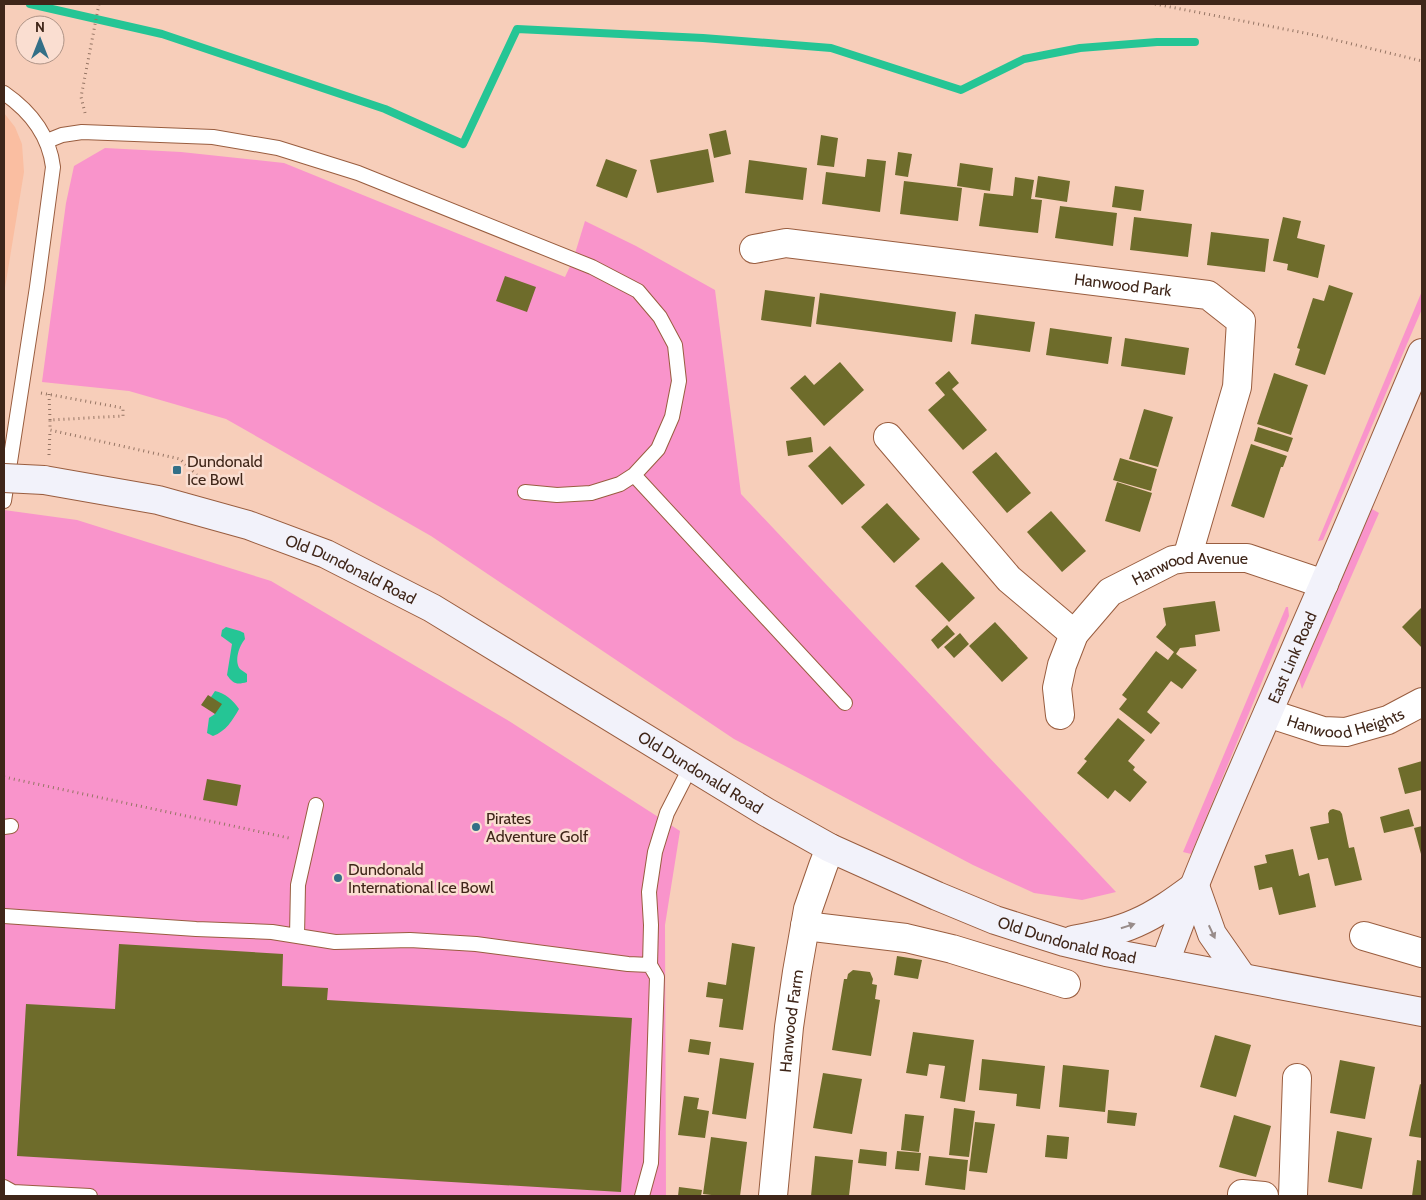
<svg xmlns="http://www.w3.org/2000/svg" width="1426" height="1200" font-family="Cabin,sans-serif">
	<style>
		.built { fill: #fabea1 }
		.green { fill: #f994cb }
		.water { fill: #25c595 }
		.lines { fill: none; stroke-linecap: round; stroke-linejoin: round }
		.stream { stroke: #25c595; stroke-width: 8 }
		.building { fill: #6e6c2b }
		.lane-casing { stroke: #995d3f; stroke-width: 16 }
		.street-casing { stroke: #995d3f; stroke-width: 30 }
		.secondary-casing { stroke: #995d3f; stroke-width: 30 }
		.path { stroke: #957564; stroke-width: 3; stroke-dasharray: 1 4; stroke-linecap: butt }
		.lane { stroke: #fff; stroke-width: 14 }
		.street { stroke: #fff; stroke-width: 28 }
		.secondary { stroke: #f2f2fa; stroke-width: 28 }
		.secondary-bridge-casing { stroke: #995d3f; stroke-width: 30; stroke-linecap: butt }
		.secondary-bridge { stroke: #f2f2fa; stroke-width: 28 }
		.oneway { fill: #988c8a }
		.poi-dot { fill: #336f87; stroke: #faded1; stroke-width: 2 }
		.labels { text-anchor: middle; stroke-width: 5; stroke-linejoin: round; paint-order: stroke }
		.street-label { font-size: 16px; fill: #3f2619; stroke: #faded1 }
		.poi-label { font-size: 16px; fill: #3f2619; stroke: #faded1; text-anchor: start }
	</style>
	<rect width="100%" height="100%" fill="#f7ceba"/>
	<!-- built -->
	<path class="built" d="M4 113 15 127 22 144 24 172 4 294Z"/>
	<!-- green -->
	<path class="green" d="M105 148 181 152 284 163 565 277 573 260 585 221 636 246 715 290 741 494 1116 892 1082 900 1034 893 973 865 734 739 431 536 226 419 129 391 42 382 66 203 74 166Z
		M1422 291V309L1323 540 1318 541Z
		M1372 509 1379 513 1302 689 1299 679Z
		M4 510 77 520 271 581 509 721 680 831 665 925 666 1196H4Z
		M1286 607H1288L1289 616 1191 854 1183 852Z"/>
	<!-- water -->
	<path class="water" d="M226 627 240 631 244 633 245 639C239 646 234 661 240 669 242 671 245 672 247 674V682C237 685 233 684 227 675L232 644 221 636 222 630Z
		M215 691C225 693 233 700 239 709 232 721 226 731 213 736L207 733 209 718 215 714 211 697Z"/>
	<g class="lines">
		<!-- stream -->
		<path class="stream" d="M30 4 162 34 385 109 463 144 517 29 703 38 831 48 961 90 1024 59 1080 48 1157 42H1195"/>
	</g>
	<!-- building -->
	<path class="building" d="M726 130 731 154 714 158 709 134Z
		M821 135 838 138 834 167 817 165Z
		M708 149 714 182 657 193 650 160Z
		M898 152 912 154 908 177 895 175Z
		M606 159 637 170 627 198 596 186Z
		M867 159 886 161 880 212 822 204 826 172 865 177Z
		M749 160 807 168 803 200 745 193Z
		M960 163 993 168 990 191 957 186Z
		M1038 176 1070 181 1067 202 1035 197Z
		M1015 177 1034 180 1031 199 1042 200 1038 233 979 226 984 193 1013 196Z
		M904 181 962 188 958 221 900 214Z
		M1115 186 1144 190 1141 211 1112 207Z
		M1060 206 1117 213 1113 246 1055 238Z
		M1134 217 1192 224 1188 257 1130 250Z
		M1283 217 1301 221 1297 238 1325 245 1318 278 1287 270 1288 264 1273 261Z
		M1211 232 1269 239 1265 272 1207 265Z
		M505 276 536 287 527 312 496 301Z
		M1329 285 1353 293 1325 375 1295 365 1300 349 1297 348 1313 298 1324 301Z
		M765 290 815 297 811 327 761 320Z
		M820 293 956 312 952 342 816 324Z
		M975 314 1035 322 1030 352 971 344Z
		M1050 328 1112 337 1108 364 1046 355Z
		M1125 338 1189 348 1185 375 1121 366Z
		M840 362 864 390 824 426 790 388 805 375 814 385Z
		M949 371 959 383 952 389 987 430 963 450 928 410 945 395 935 383Z
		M1274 373 1308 385 1291 435 1257 424Z
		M1144 409 1173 417 1158 467 1129 459Z
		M1258 427 1293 438 1288 452 1254 441Z
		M811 437 813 452 788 456 786 441Z
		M1251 444 1287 456 1283 467H1281L1264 518 1231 506Z
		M830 446 865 485 842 505 808 466Z
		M996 452 1031 493 1007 513 972 472Z
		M1120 458 1157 469 1151 491 1113 480Z
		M1117 482 1152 493 1140 532 1105 521Z
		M887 503 920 539 894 563 861 527Z
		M1051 511 1086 551 1062 572 1027 532Z
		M942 562 975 598 949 622 915 586Z
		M1215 601 1220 631 1195 635 1196 646 1180 648 1176 654 1197 670 1182 689 1171 681 1147 712 1160 723 1151 734 1119 709 1127 699 1122 695 1156 651 1168 660 1174 652 1156 637 1166 625 1163 608Z
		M1422 607V648L1402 627Z
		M995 622 1028 658 1002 682 969 646Z
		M947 625 955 634 938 649 931 640Z
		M960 633 969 644 954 658 944 647Z
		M208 695 222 704 215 714 201 705Z
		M1118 718 1145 740 1128 761 1135 767 1133 770 1147 782 1130 802 1115 790 1108 799 1077 773 1087 761 1084 759Z
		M1422 761V790L1405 794 1398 768Z
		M207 779 241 785 237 806 203 800Z
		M1333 809 1340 811 1342 814 1349 848 1354 847 1362 880 1335 886 1328 858 1318 860 1310 827 1329 823 1328 813 1330 810Z
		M1409 809 1414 826 1384 833 1380 817Z
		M1422 826V853L1421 854 1414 828Z
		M1293 849 1299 876 1309 873 1316 907 1279 915 1272 887 1259 890 1254 866 1267 863 1265 855Z
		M732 943 755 947 743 1030 719 1027 723 999 706 997 708 982 726 985Z
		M119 944 283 954 282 986 328 988 327 1000 632 1018 621 1192 17 1156 26 1004 115 1009Z
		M897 956 922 960 918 979 894 975Z
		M853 970 870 972 873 979 872 984 877 985 875 999 880 1000 871 1056 832 1050 844 979H847L848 974Z
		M913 1032 974 1040 965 1102 940 1098 945 1066 929 1064 927 1076 906 1073Z
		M1215 1035 1251 1045 1236 1097 1200 1087Z
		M690 1039 711 1042 709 1055 688 1052Z
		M720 1058 754 1063 746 1119 712 1114Z
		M982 1059 1045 1066 1040 1109 1016 1106 1017 1094 979 1090Z
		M1340 1060 1375 1067 1365 1119 1330 1113Z
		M1063 1065 1109 1070 1105 1112 1059 1107Z
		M823 1073 862 1079 852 1134 813 1128Z
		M1420 1084 1422 1085V1138L1409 1136Z
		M684 1096 699 1098 697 1109 709 1111 705 1138 678 1135Z
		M954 1108 975 1111 969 1157 949 1155Z
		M1108 1110 1137 1113 1135 1126 1107 1123Z
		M905 1114 924 1116 919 1152 901 1150Z
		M1234 1115 1271 1126 1256 1177 1219 1167Z
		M975 1122 995 1124 987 1173 969 1171Z
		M1337 1131 1372 1138 1362 1189 1328 1182Z
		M1047 1135 1069 1137 1067 1159 1045 1157Z
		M711 1137 747 1142 740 1196H720L703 1194Z
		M860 1149 887 1152 886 1166 858 1163Z
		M897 1151 921 1153 919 1171 895 1169Z
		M815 1156 853 1160 849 1196H811Z
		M929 1156 968 1160 965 1190 925 1185Z
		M1417 1160 1422 1161V1196H1412Z
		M679 1187 702 1190 701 1196H678Z"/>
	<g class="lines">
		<defs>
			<path id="lane" d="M4 93C30 111 49 134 53 167L37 287 4 501
				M47 141 62 135 82 132 213 137 278 148 358 173 592 267 638 291 660 317 675 345 679 381 672 417 658 449 634 475 620 484 591 493 557 495 525 492
				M634 475 845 703
				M4 827 11 826
				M4 916 196 929 272 932 335 942 410 940 476 944 628 964 650 965 651 925 649 892 655 852 667 813 691 766
				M297 936 298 885 316 805
				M4 1187 13 1192 90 1196
				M642 1196 651 1163 657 977 650 965"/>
			<g id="street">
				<path id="s1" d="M754 249 786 243 1208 295 1241 321 1237 387 1187 558"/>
				<path d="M888 437 1009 579 1074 634"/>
				<path id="s2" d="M1268 713 1323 731 1346 732 1388 720 1422 702"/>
				<path id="s3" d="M1060 715 1057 688 1062 665 1074 634 1110 592 1173 560 1187 558H1247L1324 584"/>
				<path d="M805 926 906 938 952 949 1066 984"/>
				<path d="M1364 936 1422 953"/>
				<path d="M1242 1194 1264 1196"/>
				<path id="s4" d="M773 1196 789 1027 797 972 808 909 823 866 830 848"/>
				<path d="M1293 1196 1297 1078"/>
			</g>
			<g id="secondary">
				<path id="s5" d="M44 480 158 500 248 525 326 554 432 608 766 812 830 848 937 896 995 920 1064 942 1106 952 1422 1012"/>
				<path d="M1073 940C1094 936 1116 932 1136 923 1157 914 1176 900 1195 886L1212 934 1242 977"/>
				<path id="s6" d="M1165 963C1204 854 1253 748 1299 641 1341 546 1381 449 1422 353"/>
			</g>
		</defs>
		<!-- lane casing -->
		<use href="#lane" class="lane-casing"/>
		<!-- street casing -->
		<use href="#street" class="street-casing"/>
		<!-- secondary casing -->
		<use href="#secondary" class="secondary-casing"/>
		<!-- path -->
		<path class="path" d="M1155 4 1315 35 1422 61
			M85 113 81 97 99 4
			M41 393 123 408V416L50 420V430L180 459 206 484
			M49 394 50 420
			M49 455 50 430
			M4 777 289 838"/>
		<!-- lane -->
		<use href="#lane" class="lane"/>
		<!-- street -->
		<use href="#street" class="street"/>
		<!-- secondary -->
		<use href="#secondary" class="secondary"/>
		<defs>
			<path id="secondary-bridge" d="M4 478 44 480"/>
		</defs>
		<!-- secondary-bridge casing -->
		<use href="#secondary-bridge" class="secondary-bridge-casing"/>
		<!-- secondary-bridge -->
		<use href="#secondary-bridge" class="secondary-bridge"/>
	</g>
	<!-- one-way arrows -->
	<defs><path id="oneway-solid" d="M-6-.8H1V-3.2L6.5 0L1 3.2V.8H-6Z" transform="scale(1.25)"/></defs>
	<g class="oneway">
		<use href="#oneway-solid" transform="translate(1128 926) rotate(-18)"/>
		<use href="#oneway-solid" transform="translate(1212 932) rotate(65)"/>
	</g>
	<!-- markers -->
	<g class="poi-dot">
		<rect x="172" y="465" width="10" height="10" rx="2.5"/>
		<circle cx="476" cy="827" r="5"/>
		<circle cx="338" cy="878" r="5"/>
	</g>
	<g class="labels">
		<!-- street labels -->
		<g class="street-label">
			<text dy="6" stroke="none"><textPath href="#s1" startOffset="372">Hanwood Park</textPath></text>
			<text dy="6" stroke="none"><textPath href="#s5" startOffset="321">Old Dundonald Road</textPath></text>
			<text dy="6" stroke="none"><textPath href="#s3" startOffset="225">Hanwood Avenue</textPath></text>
			<text dy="6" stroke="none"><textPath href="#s6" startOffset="331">East Link Road</textPath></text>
			<text dy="6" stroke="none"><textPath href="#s2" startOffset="81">Hanwood Heights</textPath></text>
			<text dy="6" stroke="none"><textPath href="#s5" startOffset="726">Old Dundonald Road</textPath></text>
			<text dy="6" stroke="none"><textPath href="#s5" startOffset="1131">Old Dundonald Road</textPath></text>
			<text dy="6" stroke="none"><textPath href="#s4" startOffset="176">Hanwood Farm</textPath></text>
		</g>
		<!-- poi labels -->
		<g class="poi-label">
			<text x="187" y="467">Dundonald<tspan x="187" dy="18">Ice Bowl</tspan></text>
			<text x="486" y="824">Pirates<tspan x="486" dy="18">Adventure Golf</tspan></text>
			<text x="348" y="875">Dundonald<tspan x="348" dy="18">International Ice Bowl</tspan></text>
		</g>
	</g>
	<!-- border -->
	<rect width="1426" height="1200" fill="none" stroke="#3f2619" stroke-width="10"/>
	<!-- north arrow -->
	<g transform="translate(40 40)"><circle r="24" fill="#faded1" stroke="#af9487"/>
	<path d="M0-4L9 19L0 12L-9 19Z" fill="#336f87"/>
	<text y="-8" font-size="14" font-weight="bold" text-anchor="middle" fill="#3f2619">N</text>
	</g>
</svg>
